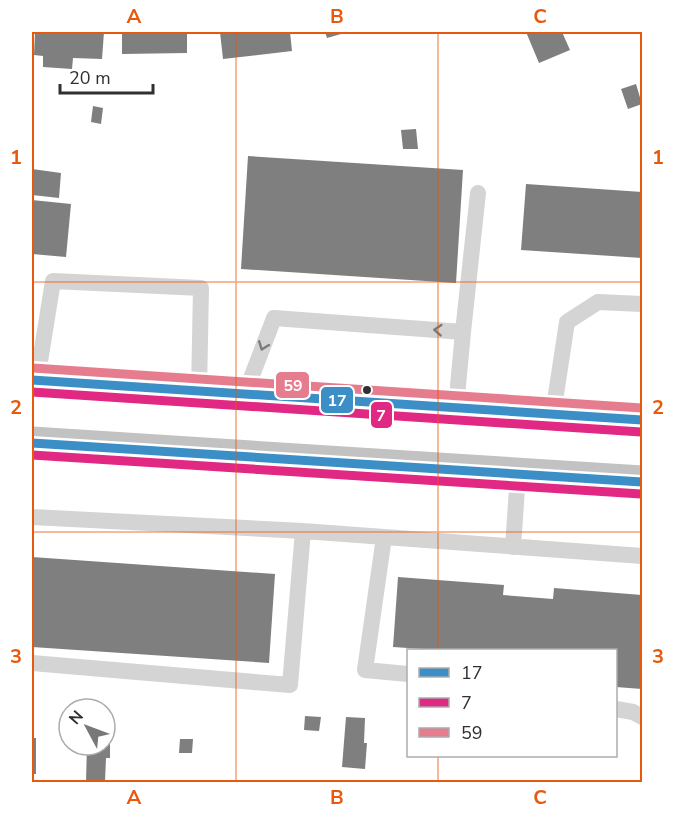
<svg xmlns="http://www.w3.org/2000/svg" width="674" height="814" font-family="'Nunito Sans',sans-serif">
	<style>
		.building { fill: #7f7f7f }
		.lines { fill: none; stroke-linecap: round; stroke-linejoin: round }
		.lane { stroke: #d4d4d4; stroke-width: 16 }
		.highway { stroke: #c2c2c2; stroke-width: 33 }
		.bus-1-casing { stroke: #fff; stroke-width: 14 }
		.bus-2-casing { stroke: #fff; stroke-width: 14 }
		.bus-3-casing { stroke: #fff; stroke-width: 14 }
		.bus-1 { stroke: #3c8fc6; stroke-width: 9 }
		.bus-2 { stroke: #e12882; stroke-width: 9 }
		.bus-3 { stroke: #e67d8f; stroke-width: 9 }
		.oneway { stroke: #7a7a7a }
		.grid { fill: none; stroke: #e8590c; stroke-width: 1.5; stroke-opacity: 0.55 }
		.bus-dot { fill: #303030; stroke: #fff; stroke-width: 2 }
		.line-badge { stroke: #fff; stroke-width: 2 }
		.badge-label { font-size: 16px; text-anchor: middle; font-weight: bold; fill: #fff }
		.neatline { fill: none; stroke: #e8590c; stroke-width: 2 }
		.grid-label { font-size: 20px; text-anchor: middle; font-weight: bold; fill: #e8590c }
	</style>
	<rect width="100%" height="100%" fill="#fff"/>
	<!-- building -->
	<path class="building" d="M35 32H104L102 59 73 58 72 69 43 67V56L34 55Z
		M122 32H187V53L122 54Z
		M220 32H290L292 51 223 59Z
		M325 32H348L327 38Z
		M526 32H562L570 50 539 63Z
		M636 84 642 104 628 109 621 89Z
		M93 106 103 108 101 124 91 122Z
		M416 129 418 149H403L401 130Z
		M248 156 463 170 456 283 241 269Z
		M32 169 61 173 59 198 32 195Z
		M526 184 642 192V258L521 250Z
		M32 200 71 204 66 257 32 254Z
		M32 557 275 574 269 663 32 647Z
		M398 577 504 585 503 595 553 599 554 588 642 595V689L616 687V650H438L393 647Z
		M305 716 321 717 319 731 304 730Z
		M346 717 365 718 364 743H367L365 769 342 767Z
		M105 737H110V758H106L105 782H86L87 745H105Z
		M32 738H36V774H32Z
		M180 739H193L192 753H179Z"/>
	<g class="lines">
		<!-- lane -->
		<path class="lane" d="M463 332 478 193
			M37 380 53 281 201 288 199 391
			M245 394 274 318 463 332 456 407
			M553 414 567 322 598 302 642 304
			M32 517 303 531 642 556
			M384 537 365 670 408 674
			M513 547 518 474
			M32 663 290 685 303 531
			M616 709 633 712 642 717"/>
		<!-- highway -->
		<path class="highway" d="M32 380 642 420
			M32 443 642 482"/>
		<defs>
			<path id="bus-1" d="M32 380 642 420
				M32 443 642 482"/>
			<path id="bus-2" d="M32 392 641 432
				M32 455 641 494"/>
			<path id="bus-3" d="M33 368 642 408"/>
		</defs>
		<!-- bus-1 casing -->
		<use href="#bus-1" class="bus-1-casing"/>
		<!-- bus-2 casing -->
		<use href="#bus-2" class="bus-2-casing"/>
		<!-- bus-3 casing -->
		<use href="#bus-3" class="bus-3-casing"/>
		<!-- bus-1 -->
		<use href="#bus-1" class="bus-1"/>
		<!-- bus-2 -->
		<use href="#bus-2" class="bus-2"/>
		<!-- bus-3 -->
		<use href="#bus-3" class="bus-3"/>
	</g>
	<!-- one-way arrows -->
	<defs><path id="oneway-chevron" d="M-2-3.5L2.5 0L-2 3.5" fill="none" stroke-width="1.6" stroke-linecap="round" stroke-linejoin="round" transform="scale(1.5)"/></defs>
	<g class="oneway">
		<use href="#oneway-chevron" transform="translate(438 330) rotate(-176)"/>
		<use href="#oneway-chevron" transform="translate(263 346) rotate(111)"/>
	</g>
	<!-- grid -->
	<path class="grid" d="M236 32V782M438 32V650M32 282H642M32 532H642M438 756V782"/>
	<!-- markers -->
	<circle class="bus-dot" cx="367" cy="390" r="5"/>
	<g class="line-badge">
		<rect x="275" y="371" width="35" height="28" rx="6" fill="#e67d8f"/>
		<rect x="320" y="386" width="34" height="28" rx="6" fill="#3c8fc6"/>
		<rect x="370" y="401" width="23" height="28" rx="6" fill="#e12882"/>
	</g>
	<g class="badge-label">
		<text x="293" y="391">59</text>
		<text x="337" y="406">17</text>
		<text x="381" y="421">7</text>
	</g>
	<!-- border -->
	<rect width="674" height="814" fill="none" stroke="#ffffff" stroke-width="66"/>
	<!-- legend -->
	<rect x="407" y="649" width="210" height="108" fill="#ffffff" stroke="#acacac" stroke-width="1.5"/>
	<rect x="419" y="668" width="30" height="9" fill="#3c8fc6" stroke="#acacac" stroke-width="1.5"/>
	<text x="461" y="679" font-size="18" fill="#303030">17</text>
	<rect x="419" y="698" width="30" height="9" fill="#e12882" stroke="#acacac" stroke-width="1.5"/>
	<text x="461" y="709" font-size="18" fill="#303030">7</text>
	<rect x="419" y="728" width="30" height="9" fill="#e67d8f" stroke="#acacac" stroke-width="1.5"/>
	<text x="461" y="739" font-size="18" fill="#303030">59</text>
	<!-- north arrow -->
	<g transform="translate(87 727) rotate(311)"><circle r="28" fill="#ffffff" stroke="#acacac" stroke-width="1.5"/>
	<path d="M0-4.5L10 22L0 15L-10 22Z" fill="#787878"/>
	<text y="-9" font-size="16" font-weight="bold" text-anchor="middle" fill="#303030">N</text>
	</g>
	<!-- scale -->
	<path d="M60 84v9h93v-9" fill="none" stroke="#303030" stroke-width="3"/>
	<text x="69" y="84" font-size="18" fill="#303030" stroke="#ffffff" stroke-width="4.5" paint-order="stroke">20 m</text>
	<rect x="33" y="33" width="608" height="748" class="neatline"/>
	<g class="grid-label">
		<text x="134" y="23">A</text>
		<text x="337" y="23">B</text>
		<text x="540" y="23">C</text>
		<text x="16" y="164">1</text>
		<text x="658" y="164">1</text>
		<text x="16" y="414">2</text>
		<text x="658" y="414">2</text>
		<text x="16" y="663">3</text>
		<text x="658" y="663">3</text>
		<text x="134" y="804">A</text>
		<text x="337" y="804">B</text>
		<text x="540" y="804">C</text>
	</g>
</svg>
